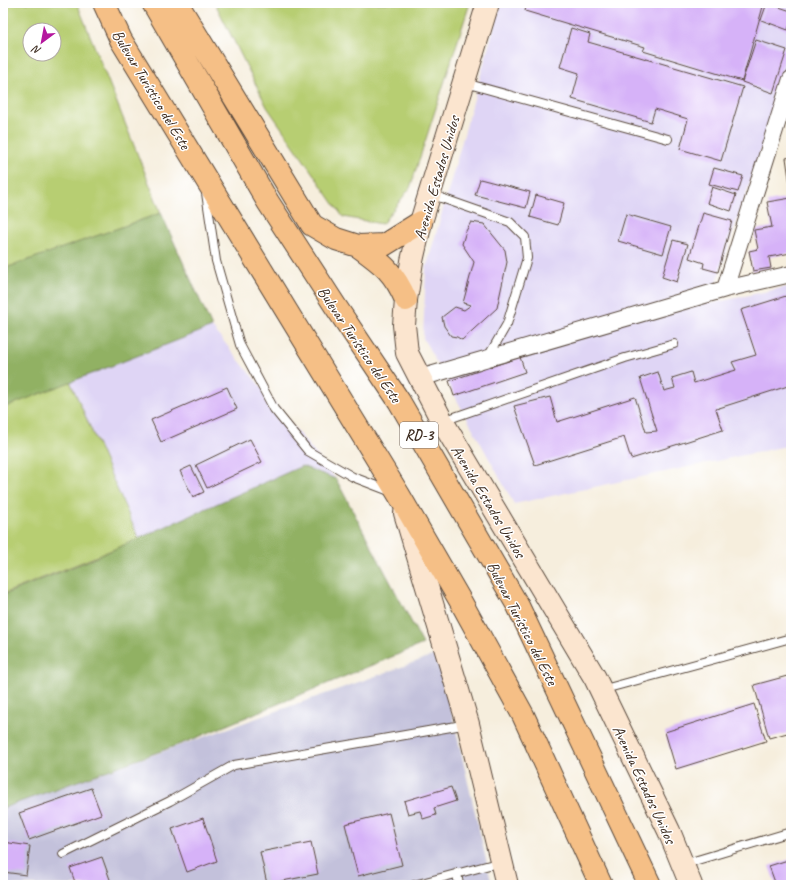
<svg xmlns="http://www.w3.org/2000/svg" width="794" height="888" font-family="Caveat,sans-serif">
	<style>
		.built { fill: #dfd5f5 }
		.industrial { fill: #c3c1db }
		.green { fill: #b7ce72; stroke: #797c48; fill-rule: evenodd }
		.forest { fill: #91b164; stroke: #666e41 }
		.building { fill: #d6b2f8 }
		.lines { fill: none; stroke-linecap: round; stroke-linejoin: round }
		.lane-casing { stroke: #57473b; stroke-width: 10 }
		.street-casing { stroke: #57473b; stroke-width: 18 }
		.secondary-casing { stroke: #57473b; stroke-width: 24 }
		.highway-casing { stroke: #57473b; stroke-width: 24 }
		.lane { stroke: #fff; stroke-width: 8 }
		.street { stroke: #fff; stroke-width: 16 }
		.secondary { stroke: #fbe5cf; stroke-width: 22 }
		.highway { stroke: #f5bf86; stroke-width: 22 }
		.labels { text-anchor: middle; stroke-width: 3; stroke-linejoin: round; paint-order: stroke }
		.shield { fill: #fff; stroke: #766a62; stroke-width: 1 }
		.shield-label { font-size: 15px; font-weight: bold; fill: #3b2a1e }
		.street-label { font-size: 16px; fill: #3b2a1e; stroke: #fff }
	</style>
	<rect width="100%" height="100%" fill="#fff"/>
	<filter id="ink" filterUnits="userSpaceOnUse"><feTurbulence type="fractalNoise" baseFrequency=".025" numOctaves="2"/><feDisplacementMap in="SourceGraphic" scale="8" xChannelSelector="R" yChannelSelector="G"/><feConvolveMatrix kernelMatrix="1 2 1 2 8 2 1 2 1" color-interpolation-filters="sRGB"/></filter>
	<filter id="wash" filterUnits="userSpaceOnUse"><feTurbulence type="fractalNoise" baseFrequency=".012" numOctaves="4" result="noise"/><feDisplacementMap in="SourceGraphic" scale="16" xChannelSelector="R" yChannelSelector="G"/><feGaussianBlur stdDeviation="0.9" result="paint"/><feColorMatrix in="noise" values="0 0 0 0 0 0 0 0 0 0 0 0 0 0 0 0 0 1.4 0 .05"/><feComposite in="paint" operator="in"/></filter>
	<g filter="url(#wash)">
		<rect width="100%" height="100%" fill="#f6eedd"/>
		<!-- built -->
		<path class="built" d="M501 3H791V61L709 304 791 286V445L514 504 423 338 426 269Z
			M212 327 336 479 302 466 139 539 70 381Z"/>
		<!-- industrial -->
		<path class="industrial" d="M438 654 492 885H3V808Z"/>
		<!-- green -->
		<path class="green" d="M3 3H77L161 213 3 269ZM30 30H54V54H30Z
			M215 3H470L410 188 382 224 343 217 267 107Z
			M70 381 139 539 3 594V408Z"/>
		<!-- forest -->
		<path class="forest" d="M161 213 212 327 3 408V269Z
			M302 466 336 479 423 644 186 742 3 808V595L90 560Z"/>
		<g id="blocks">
			<!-- building -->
			<path class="building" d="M527 3H764L742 81 643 51 645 47 525 11Z
				M767 3 791 11V21L788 30 761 20Z
				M571 28 590 34 588 42 743 87 721 161 680 149 688 119 655 109 651 122 572 99 579 73 560 67Z
				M756 40 787 50 773 93 742 82Z
				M791 157V185H790L786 158Z
				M714 168 743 176 738 192 709 184Z
				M480 179 530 192 526 208 475 195Z
				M712 187 736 195 731 211 707 203Z
				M536 195 564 203 558 225 530 217Z
				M791 198V253L769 257 771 268 753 271 749 251 758 249 754 230 772 227 767 202Z
				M703 213 732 221 718 272 703 268 704 263 689 258Z
				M626 214 671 227 663 254 618 241Z
				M471 222 484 224 505 250 507 262 497 308 462 340 457 337 451 336 444 326 442 317 455 307 464 310 471 305 463 303 474 262 462 244 466 231Z
				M673 240 688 244 677 282 662 277Z
				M786 296 791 312V385L716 409 723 430 631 459 624 437 535 465 514 406 550 397 557 422 635 397 646 432 657 431 640 378 658 372 664 391 675 388 672 378 691 372 694 383 736 370 732 362 756 355 741 310Z
				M520 357 525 372 454 396 449 381Z
				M227 387 237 409 161 442 151 420Z
				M250 439 262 462 207 488 196 465Z
				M191 466 204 492 193 497 180 471Z
				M791 675V732L769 738 754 685Z
				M754 704 766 741 676 769 665 732Z
				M451 787 456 801 434 808 436 815 423 819 420 811 408 814 404 801Z
				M91 788 101 814 29 840 19 813Z
				M389 813 402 865 358 876 345 824Z
				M203 818 217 861 187 872 172 829Z
				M3 842 30 846 26 875 3 872Z
				M311 842 318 874 267 884 260 852Z
				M102 857 112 885H76L70 868Z
				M791 859V885H776L769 866Z"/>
		</g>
	</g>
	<g filter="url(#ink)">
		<use href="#blocks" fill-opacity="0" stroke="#57473b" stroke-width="1"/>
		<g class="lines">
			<defs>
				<path id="lane" d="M465 83 668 139
					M206 193 216 261 240 345 274 409 308 451 353 477 392 492
					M430 194 510 222 525 237 527 258 507 324 488 357
					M443 421 625 358 674 344
					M601 690 791 638
					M63 854 170 801 234 765 468 724
					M684 864 791 832
					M457 873 459 885
					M414 885 501 862"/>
				<path id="street" d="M725 289 791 79
					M420 378 725 289 791 274"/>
				<path id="secondary" d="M488 3 421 222 412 261 406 300 404 325 407 353 442 421 595 678 669 831 691 885
					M405 513 468 724 507 885"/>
				<path id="highway" d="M104 3 121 40 399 495 461 602 523 715 601 885
					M153 3 268 202 336 307 399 401 518 606 650 885
					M177 3 312 225 336 239 358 246 384 245 421 222
					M358 246C383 264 394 272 406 300"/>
			</defs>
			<!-- lane casing -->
			<use href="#lane" class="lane-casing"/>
			<!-- street casing -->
			<use href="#street" class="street-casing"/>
			<!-- secondary casing -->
			<use href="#secondary" class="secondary-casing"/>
			<!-- highway casing -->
			<use href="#highway" class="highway-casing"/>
			<!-- lane -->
			<use href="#lane" class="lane"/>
			<!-- street -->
			<use href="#street" class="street"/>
			<!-- secondary -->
			<use href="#secondary" class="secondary"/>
			<!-- highway -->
			<use href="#highway" class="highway"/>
		</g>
	</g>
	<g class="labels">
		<!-- shield labels -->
		<rect class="shield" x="400" y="422" width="38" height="26" rx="3"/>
		<g class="shield-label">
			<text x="419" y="440">RD-3</text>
		</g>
		<!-- street labels -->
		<g class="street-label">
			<text transform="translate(152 89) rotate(59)" y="6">Bulevar Turístico del Este</text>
			<text transform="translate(436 178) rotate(-74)" y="6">Avenida Estados Unidos</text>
			<text transform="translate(360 344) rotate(56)" y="6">Bulevar Turístico del Este</text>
			<text transform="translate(489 501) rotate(59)" y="6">Avenida Estados Unidos</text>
			<text transform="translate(523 623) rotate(63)" y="6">Bulevar Turístico del Este</text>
			<text transform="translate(645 784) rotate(65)" y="6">Avenida Estados Unidos</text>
		</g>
	</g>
	<!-- margin -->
	<rect width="794" height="888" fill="none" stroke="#fff" stroke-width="16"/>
	<!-- north arrow -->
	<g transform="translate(42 42) rotate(212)"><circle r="19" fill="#ffffff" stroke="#b1aaa5"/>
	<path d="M0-3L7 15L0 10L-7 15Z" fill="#b5179e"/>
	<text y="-6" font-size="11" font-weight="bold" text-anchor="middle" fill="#3b2a1e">N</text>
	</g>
</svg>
